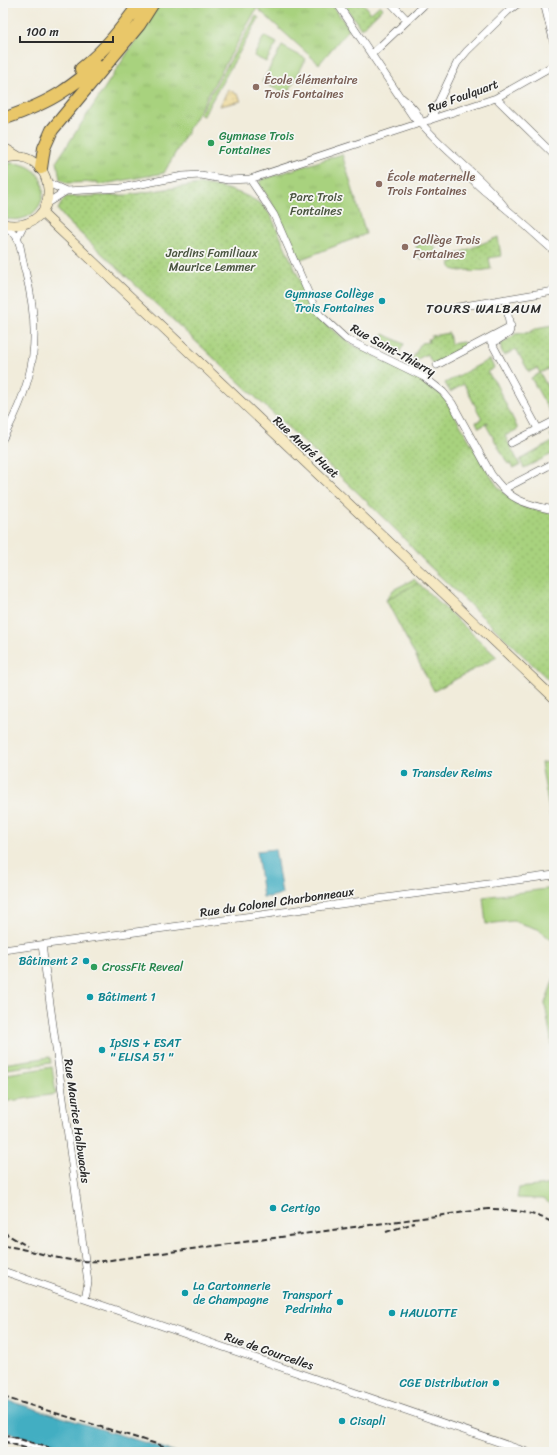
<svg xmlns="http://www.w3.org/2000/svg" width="557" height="1455" font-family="Sriracha,sans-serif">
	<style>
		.grass { fill: #a8d27e; stroke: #6a7e54 }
		.sand { fill: url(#sand-dots); stroke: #8c8264 }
		.park { fill: url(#park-tufts); stroke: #6a7e54 }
		.garden { fill: url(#garden-dots); stroke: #6a7e54 }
		.water { fill: #43aec2; stroke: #376c76 }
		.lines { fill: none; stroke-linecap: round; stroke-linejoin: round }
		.street-casing { stroke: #494845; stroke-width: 8 }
		.secondary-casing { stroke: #494845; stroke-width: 10 }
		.highway-casing { stroke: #494845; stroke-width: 14 }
		.street { stroke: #fff; stroke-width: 7 }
		.secondary { stroke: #f6e9c3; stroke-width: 9 }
		.highway { stroke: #e9c769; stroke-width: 12 }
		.rail { stroke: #2b2b2b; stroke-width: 2; stroke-dasharray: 6 3; stroke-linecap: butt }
		.education-dot { fill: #8d6e63; stroke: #f6f6f2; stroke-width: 1.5 }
		.leisure-dot { fill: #2e9e5b; stroke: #f6f6f2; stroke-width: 1.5 }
		.culture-dot { fill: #0f9aa8; stroke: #f6f6f2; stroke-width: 1.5 }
		.labels { text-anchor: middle; stroke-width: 3.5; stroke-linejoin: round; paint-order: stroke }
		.education-label { font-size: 12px; fill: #785e54; stroke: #f6f6f2; text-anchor: start }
		.street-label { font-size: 12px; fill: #2b2b2b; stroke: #f6f6f2 }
		.leisure-label { font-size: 12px; fill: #27864d; stroke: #f6f6f2; text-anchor: start }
		.park-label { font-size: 12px; fill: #4a5540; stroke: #f6f6f2 }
		.culture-label { font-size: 12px; fill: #0d838f; stroke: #f6f6f2; text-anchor: start }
		.neighbourhood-label { font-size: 13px; letter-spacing: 1px; fill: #2b2b2b; stroke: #f6f6f2 }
	</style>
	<defs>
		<pattern id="sand-dots" width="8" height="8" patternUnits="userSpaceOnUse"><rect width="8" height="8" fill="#eeda9e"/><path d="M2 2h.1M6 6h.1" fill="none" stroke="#cb8" stroke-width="1.8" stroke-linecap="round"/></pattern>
		<pattern id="park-tufts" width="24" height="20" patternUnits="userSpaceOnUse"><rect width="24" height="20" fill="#a8d27e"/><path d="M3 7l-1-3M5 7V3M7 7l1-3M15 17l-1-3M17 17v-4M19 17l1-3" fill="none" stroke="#91b46d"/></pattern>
		<pattern id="garden-dots" width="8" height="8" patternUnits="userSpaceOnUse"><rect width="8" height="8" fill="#a8d27e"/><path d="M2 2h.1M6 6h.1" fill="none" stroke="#91b46d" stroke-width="1.8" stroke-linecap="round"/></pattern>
	</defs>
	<rect width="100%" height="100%" fill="#f6f6f2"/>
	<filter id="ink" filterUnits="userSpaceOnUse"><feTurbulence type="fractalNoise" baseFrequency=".025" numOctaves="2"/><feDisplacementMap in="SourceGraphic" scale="8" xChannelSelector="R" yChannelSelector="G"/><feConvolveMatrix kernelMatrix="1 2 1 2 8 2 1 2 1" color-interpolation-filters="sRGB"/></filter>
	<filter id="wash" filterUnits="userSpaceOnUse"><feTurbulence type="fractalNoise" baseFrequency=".012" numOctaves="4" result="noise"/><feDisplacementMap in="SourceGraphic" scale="16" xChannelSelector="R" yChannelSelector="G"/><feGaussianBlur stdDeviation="0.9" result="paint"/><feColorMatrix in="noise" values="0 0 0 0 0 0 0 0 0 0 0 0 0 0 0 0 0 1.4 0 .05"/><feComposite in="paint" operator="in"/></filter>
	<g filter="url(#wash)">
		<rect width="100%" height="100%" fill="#f1ecdb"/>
		<!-- grass -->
		<path class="grass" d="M256 16 259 18 203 116 199 114Z
			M264 36 277 43 266 62 254 56Z
			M282 46 306 59 287 95 262 82Z
			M10 163C61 163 49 231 3 218V165Z
			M431 240 437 252 421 259 416 246Z
			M384 334 404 344 398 355 378 344Z
			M414 579 418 583 386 600 393 590Z
			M554 761V838L541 763Z
			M554 888V942L538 929 513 921 486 924 483 897Z
			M554 978V1058L545 1003Z
			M50 1057 51 1063 6 1069V1064H3Z
			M52 1067 56 1094 3 1102V1088L8 1082 7 1074Z
			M554 1184V1206L543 1199 517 1198 519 1188Z"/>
		<!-- sand -->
		<path class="sand" d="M228 89 238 95 241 101 220 106Z"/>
		<!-- park -->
		<path class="park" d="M160 3H331L349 29 319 64 257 8 164 173 98 185V182L67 183 60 179 57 161Z
			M342 154 366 234 299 260 278 214 259 183 261 180Z"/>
		<!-- garden -->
		<path class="garden" d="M343 3H363L369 10 368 11 369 13 371 12H372L380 5 383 8 361 29Z
			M200 184C219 186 247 193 262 205 266 208 269 214 272 218L317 318 353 345 417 376 444 397 486 469 498 487 514 502 523 507 554 514V685L422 559 400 534 358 493 66 220 58 210 62 201 66 197 127 195Z
			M498 237 501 256 489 258 491 269 472 272V271H469V270L460 271 452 269 450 263 454 262 452 256Z
			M554 325V366L540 373 554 399V414L552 411 550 412 531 378 540 373 537 368 529 372 516 349 504 356 501 349V344L513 336 515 334 532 332V330H535V328Z
			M449 333 451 344 463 342 468 347 435 364 432 363 427 354 410 363 421 343 429 342 428 339 431 338V336Z
			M490 359 494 368 487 372 495 382 518 429 505 436 520 465 513 468 510 463 508 464 486 425 489 423 488 422 485 423 486 424 479 428 476 422 482 419 464 384 450 392 445 383Z
			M554 433V453L524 468 520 460 554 441 550 435Z
			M418 583 497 657 434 691 386 600Z"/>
		<!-- water -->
		<path class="water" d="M275 849 282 894 270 897H263L257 851Z
			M3 1399 176 1452H71L3 1431Z"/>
	</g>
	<g filter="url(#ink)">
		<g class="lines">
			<defs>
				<path id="street" d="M337 3 414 118 421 123C446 153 480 175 504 206
					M391 3 407 20
					M544 3 554 43
					M372 54 426 3
					M402 98C411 105 419 113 421 123
					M496 98 554 155
					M430 120 457 63 467 51 508 11 519 3
					M464 168C474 185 489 194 504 207 521 221 537 236 554 251
					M250 179 274 215 315 308 320 315 346 339 424 377 443 392 452 403 491 474C509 500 524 504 554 510
					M48 183 66 191
					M47 203 66 191 121 188 183 176 201 175 228 180 250 179 496 98 554 65
					M17 238 24 224
					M458 307 554 291
					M489 338 538 429
					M493 343 509 333 510 330 506 299
					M437 365 511 326
					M3 438C36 378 42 336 25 270 22 261 21 244 17 237 13 232 8 228 3 224
					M511 443 554 421
					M504 489 554 463
					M42 945 88 1282 85 1299
					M3 950 554 875
					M3 1271 527 1452
					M3 1438 51 1452"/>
				<path id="secondary" d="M3 147 18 156
					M3 159C58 141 68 236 3 224
					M42 213 554 698"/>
				<path id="highway" d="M81 69C105 50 122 28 140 3
					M3 119C23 112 44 104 62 92 74 84 85 75 97 66
					M41 168 44 148 52 130 139 25 153 3"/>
			</defs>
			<!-- street casing -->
			<use href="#street" class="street-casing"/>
			<!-- secondary casing -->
			<use href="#secondary" class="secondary-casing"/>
			<!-- highway casing -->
			<use href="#highway" class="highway-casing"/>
			<!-- street -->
			<use href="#street" class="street"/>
			<!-- secondary -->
			<use href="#secondary" class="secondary"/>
			<!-- highway -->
			<use href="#highway" class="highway"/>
			<!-- rail -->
			<path class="rail" d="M3 1232 27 1246
				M386 1232 414 1223
				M3 1246C17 1247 29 1251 42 1254 63 1260 82 1262 103 1261L488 1209C511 1209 533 1212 554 1223
				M3 1397 183 1452
				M3 1434 62 1452
				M3 1441 38 1452"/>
		</g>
	</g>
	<!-- markers -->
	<g class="education-dot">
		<circle cx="256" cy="87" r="4"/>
		<circle cx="379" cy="184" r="4"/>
		<circle cx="405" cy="247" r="4"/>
	</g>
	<g class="leisure-dot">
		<circle cx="211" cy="143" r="4"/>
		<circle cx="94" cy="967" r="4"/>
	</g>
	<g class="culture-dot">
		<circle cx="382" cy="301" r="4"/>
		<circle cx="404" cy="773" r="4"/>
		<circle cx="86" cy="961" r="4"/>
		<circle cx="90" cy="997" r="4"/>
		<circle cx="102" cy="1050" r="4"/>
		<circle cx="273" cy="1208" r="4"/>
		<circle cx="185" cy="1293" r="4"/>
		<circle cx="340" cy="1302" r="4"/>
		<circle cx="392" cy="1313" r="4"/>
		<circle cx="496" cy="1383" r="4"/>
		<circle cx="342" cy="1421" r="4"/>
	</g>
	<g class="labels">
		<!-- education labels -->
		<g class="education-label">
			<text x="264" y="84">École élémentaire<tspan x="264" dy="14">Trois Fontaines</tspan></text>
			<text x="387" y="181">École maternelle<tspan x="387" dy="14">Trois Fontaines</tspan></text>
			<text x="413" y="244">Collège Trois<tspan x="413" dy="14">Fontaines</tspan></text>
		</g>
		<!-- street labels -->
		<g class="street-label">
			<text transform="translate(463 96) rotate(-20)" y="4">Rue Foulquart</text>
			<text transform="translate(393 350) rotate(29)" y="4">Rue Saint-Thierry</text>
			<text transform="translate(306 447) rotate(43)" y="4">Rue André Huet</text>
			<text transform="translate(277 902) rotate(-8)" y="4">Rue du Colonel Charbonneaux</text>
			<text transform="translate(77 1121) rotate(82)" y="4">Rue Maurice Halbwachs</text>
			<text transform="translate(269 1351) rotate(19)" y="4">Rue de Courcelles</text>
		</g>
		<!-- leisure labels -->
		<g class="leisure-label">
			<text x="219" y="140">Gymnase Trois<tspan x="219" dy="14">Fontaines</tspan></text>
			<text x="102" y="971">CrossFit Reveal</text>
		</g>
		<!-- park labels -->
		<g class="park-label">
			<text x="316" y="201">Parc Trois<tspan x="316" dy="14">Fontaines</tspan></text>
			<text x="212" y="257">Jardins Familiaux<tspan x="212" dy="14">Maurice Lemmer</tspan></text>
		</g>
		<!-- culture labels -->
		<g class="culture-label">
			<text x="374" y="298" text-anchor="end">Gymnase Collège<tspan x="374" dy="14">Trois Fontaines</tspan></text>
			<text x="412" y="777">Transdev Reims</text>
			<text x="78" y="965" text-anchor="end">Bâtiment 2</text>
			<text x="98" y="1001">Bâtiment 1</text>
			<text x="110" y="1047">IpSIS + ESAT<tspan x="110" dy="14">" ELISA 51 "</tspan></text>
			<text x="281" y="1212">Certigo</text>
			<text x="193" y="1290">La Cartonnerie<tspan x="193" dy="14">de Champagne</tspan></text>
			<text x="332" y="1299" text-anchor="end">Transport<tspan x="332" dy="14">Pedrinha</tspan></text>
			<text x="400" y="1317">HAULOTTE</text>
			<text x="488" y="1387" text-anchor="end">CGE Distribution</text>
			<text x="350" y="1425">Cisapli</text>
		</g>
		<!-- neighbourhood labels -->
		<g class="neighbourhood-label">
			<text x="484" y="313">TOURS WALBAUM</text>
		</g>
	</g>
	<!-- margin -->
	<rect width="557" height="1455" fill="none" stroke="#f6f6f2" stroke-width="16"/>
	<!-- scale -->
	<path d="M20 36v6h93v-6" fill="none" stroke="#2b2b2b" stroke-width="2"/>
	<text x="26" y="36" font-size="12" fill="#2b2b2b" stroke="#f6f6f2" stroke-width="3" paint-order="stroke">100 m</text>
</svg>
